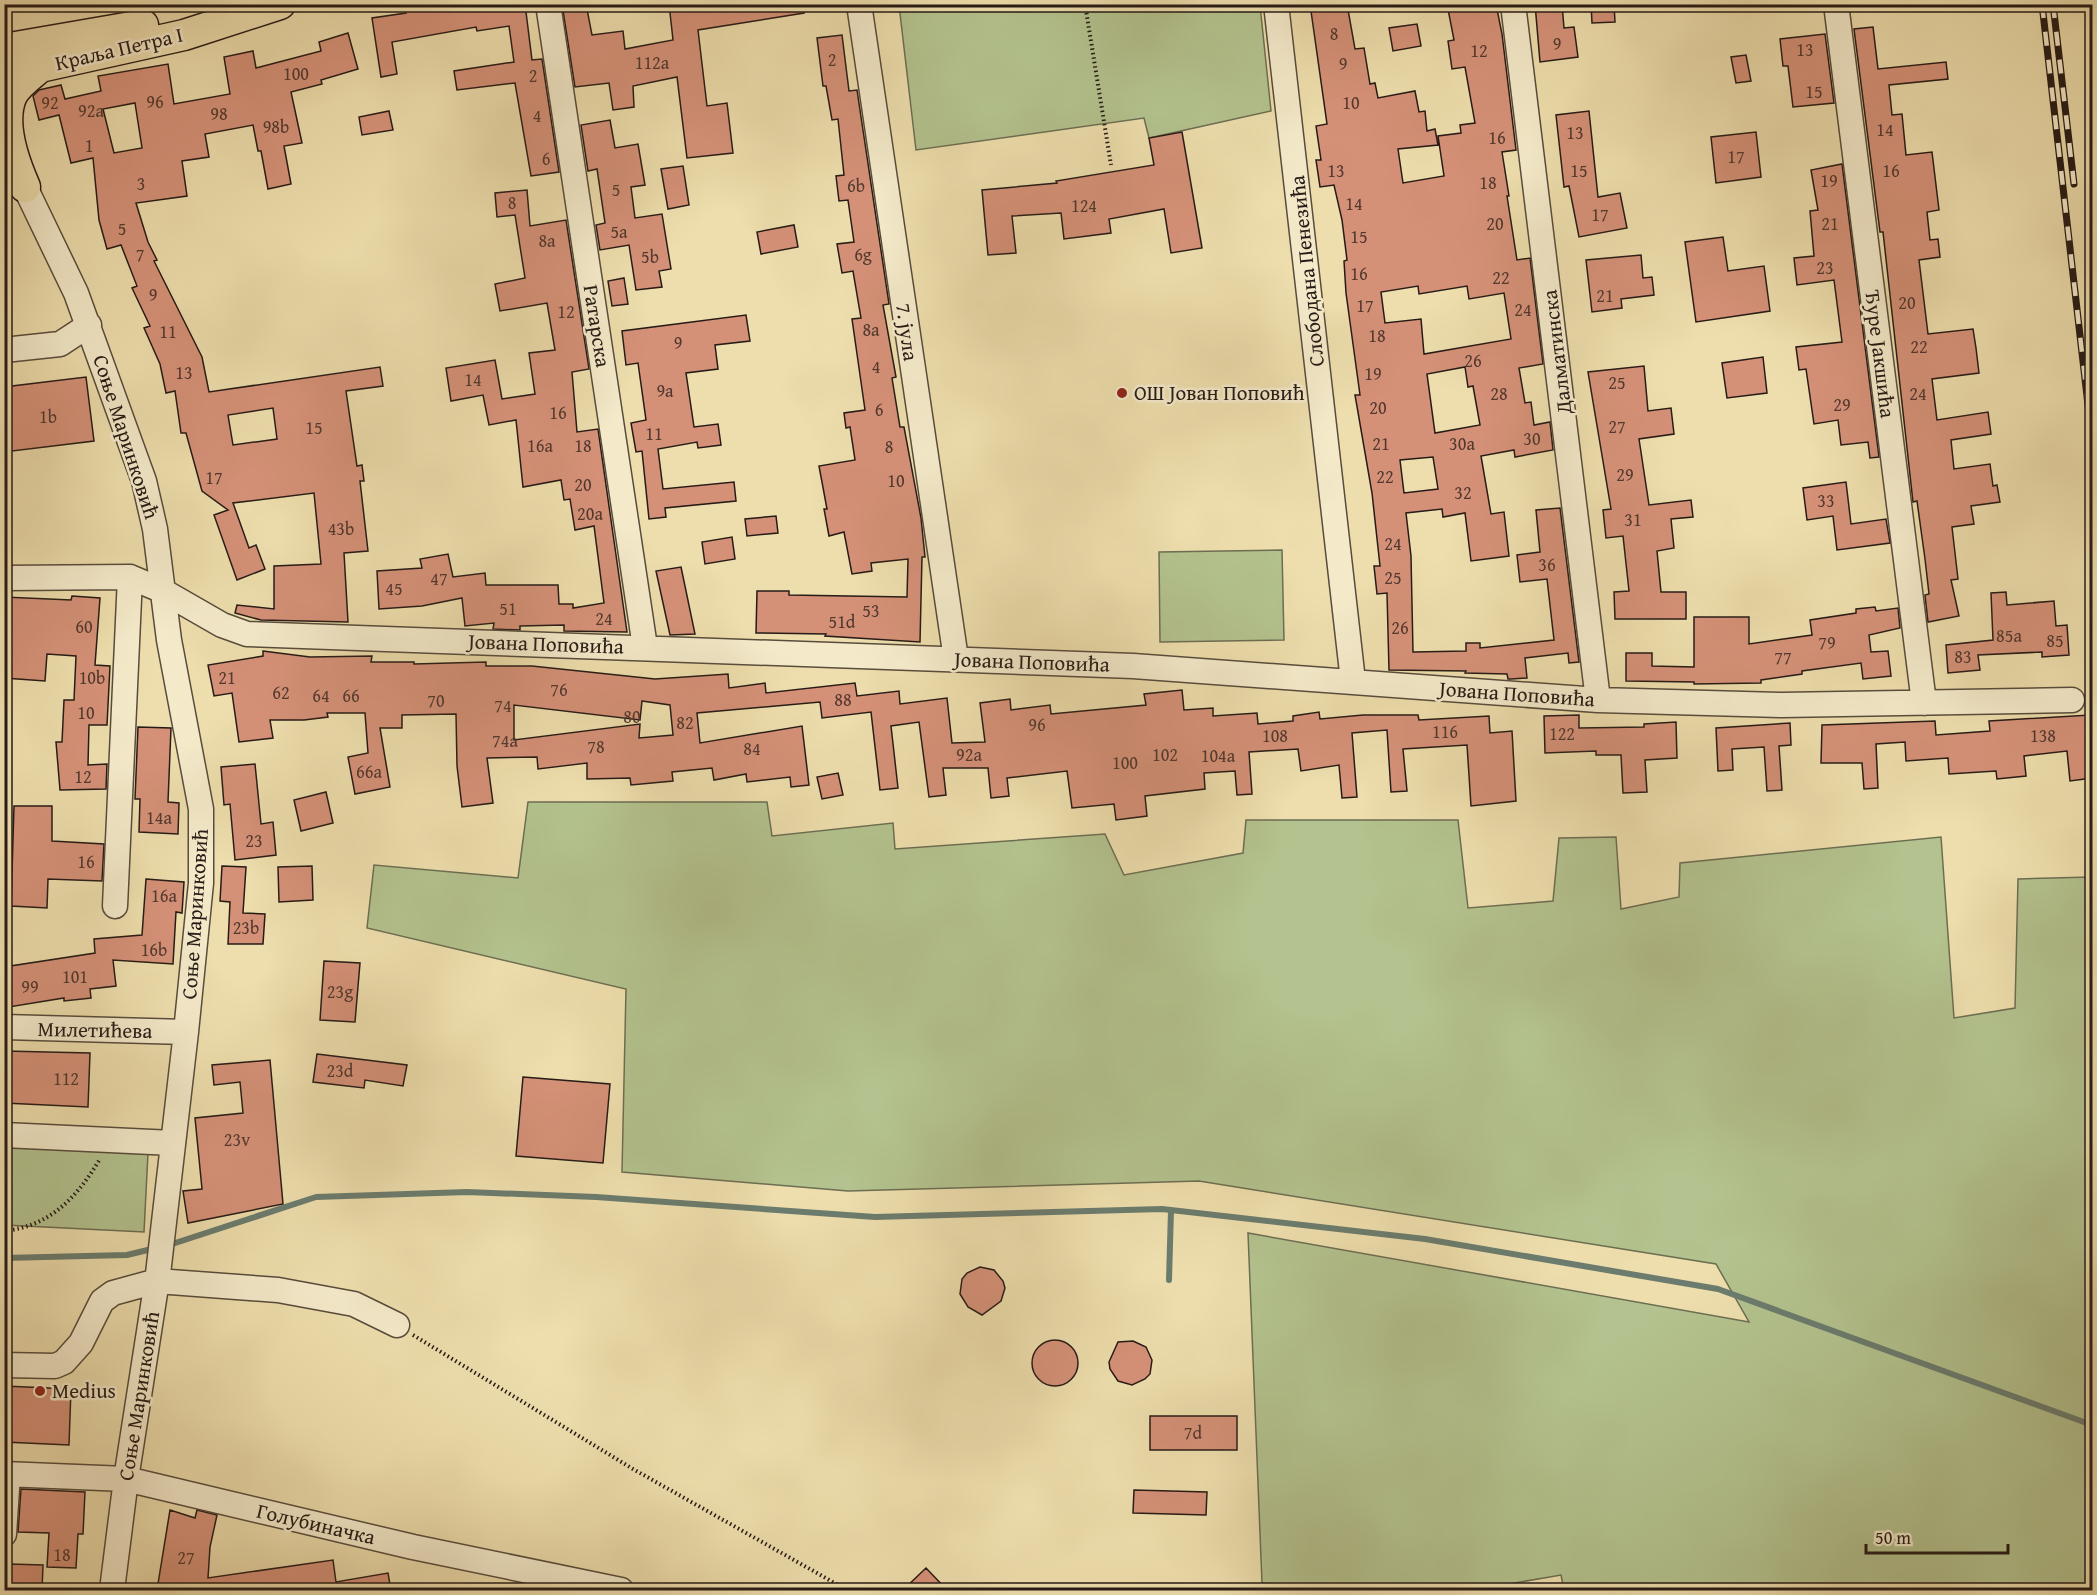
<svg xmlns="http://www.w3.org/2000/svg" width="2097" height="1595" font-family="'Gentium Book Plus',serif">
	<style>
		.green { fill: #b3c28e; stroke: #6c6e52; stroke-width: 1.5 }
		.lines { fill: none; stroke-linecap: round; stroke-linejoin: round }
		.stream { stroke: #6b7c6e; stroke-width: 6 }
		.building { fill: #d59178; stroke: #261b16; stroke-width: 1.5; fill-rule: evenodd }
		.minor-casing { stroke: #584c3c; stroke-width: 27 }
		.major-casing { stroke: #261b16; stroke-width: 33 }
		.path { stroke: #261b16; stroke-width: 4; stroke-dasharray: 1.5 3; stroke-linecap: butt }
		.minor { stroke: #f4eaca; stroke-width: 24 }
		.major { stroke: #eedead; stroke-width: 30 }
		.rail-casing { stroke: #261b16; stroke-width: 7 }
		.rail { stroke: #f4eaca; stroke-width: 4.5; stroke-dasharray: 14; stroke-linecap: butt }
		.poi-dot { fill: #8f2418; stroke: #f4eaca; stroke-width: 2 }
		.labels { text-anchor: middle; stroke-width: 5; stroke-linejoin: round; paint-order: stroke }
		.number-label { font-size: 18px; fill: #52382e }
		.street-label { font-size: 21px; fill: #261b16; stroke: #f4eaca }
		.poi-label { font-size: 21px; fill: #261b16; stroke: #f4eaca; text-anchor: start }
	</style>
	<rect width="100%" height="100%" fill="#eedead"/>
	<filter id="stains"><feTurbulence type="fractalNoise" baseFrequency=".00333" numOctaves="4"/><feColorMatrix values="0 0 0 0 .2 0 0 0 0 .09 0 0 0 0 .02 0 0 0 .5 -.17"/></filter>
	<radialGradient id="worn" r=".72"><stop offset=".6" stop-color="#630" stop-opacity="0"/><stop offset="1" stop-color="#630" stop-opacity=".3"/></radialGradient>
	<!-- green -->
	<path class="green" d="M899 5H1260L1271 111 1149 138 1144 118 916 150Z
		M1282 550 1284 640 1160 642 1159 552Z
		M528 802H767L772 836 893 823 895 849 1105 834 1124 875 1243 853 1246 820H1458L1468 908 1553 901 1559 838 1616 837 1621 909 1679 897 1680 863 1941 837 1954 1018 2015 1008 2018 879 2092 877V1590H1564L1561 1575 1474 1590H1407L1262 1583 1248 1233 1749 1322 1716 1264 1199 1181 848 1191 622 1172 626 989 367 928 374 865 518 878Z
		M5 1146 148 1153 144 1232 5 1225Z"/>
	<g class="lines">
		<!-- stream -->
		<path class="stream" d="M166 1246 316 1197 467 1192 596 1197 875 1217 1162 1209 1425 1239 1718 1289 2092 1425
			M4 1258 127 1255 156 1248
			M1169 1280 1171 1210"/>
	</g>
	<!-- building -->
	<path class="building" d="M405 4H525L532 60 542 59 559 172 531 176 515 83 457 90 454 71 514 62 509 26 477 31 476 27 392 42 397 74 381 77 372 18 406 13Z
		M562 4H586L592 35 623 31 625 49 673 40 669 4H804V13L698 30 707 106 727 103 733 153 687 158 677 77 633 86 634 107 613 110 609 83 575 87Z
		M1310 4H1347L1355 49 1364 48 1370 84 1375 83 1378 98 1415 91 1419 112 1425 111 1427 131 1435 129 1438 145 1398 149 1403 183 1444 176 1438 136 1461 133 1460 125 1475 123 1465 67 1452 69 1448 41 1454 40 1447 4H1496L1502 34 1516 150 1502 152 1509 196H1507L1517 260 1530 258 1543 364 1519 368 1525 403 1531 402 1534 425 1550 422 1553 450 1515 457 1514 450 1481 456 1491 514 1504 512 1509 556 1471 561 1465 513 1443 517 1442 509 1406 513 1411 556 1413 652 1466 651V643H1480V648L1554 640 1547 579 1520 582 1517 555 1540 552 1536 510 1560 508 1579 662 1569 663 1568 653 1525 658 1527 678 1511 679H1508L1507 674 1465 673 1466 671 1389 670 1387 593 1377 594 1374 566H1380L1372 493 1355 395H1360L1346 293 1344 261 1347 260 1342 220 1334 185 1320 187 1316 160H1321L1316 126 1327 124ZM1418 286 1419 294 1467 286 1469 299 1504 293 1511 339 1424 354 1421 319 1385 323 1381 292ZM1465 367 1468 387 1473 386 1480 425 1435 433 1427 374ZM1433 457 1438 489 1404 493 1400 460Z
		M1535 4H1562L1564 28 1574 27 1578 57 1540 62Z
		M1591 4H1614L1615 22 1592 23Z
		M1417 24 1421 46 1393 51 1389 28Z
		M1873 27 1878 69 1946 62 1948 79 1889 85 1892 115 1902 114 1906 155 1932 152 1939 210 1927 212 1930 240 1938 239 1940 257 1919 260 1928 334 1973 329 1976 348 1979 373 1932 379 1937 420 1988 412 1991 434 1951 440 1954 469 1990 464 1993 486 1997 485 2000 502 1971 506 1974 524 1952 527 1958 579 1951 580 1959 616 1928 622 1925 595 1929 594 1925 559 1917 501 1913 502 1883 232H1880L1854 29Z
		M348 33 358 69 321 80 322 84 291 92 302 143 284 146 291 184 268 189 261 151H258L253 125 205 134 209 157 182 161 187 196 136 203 148 242 157 260 154 261 202 357 209 392 380 367 383 386 346 391 357 466 362 465 364 481H360L368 551 344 553 348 622 261 620 235 613 237 605 274 609V566L321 564 314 493 233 503 249 548 256 545 265 569 237 580 214 515 228 510 202 491 186 433H181L175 391 166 393 160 364 144 328 150 326 132 288 137 286 121 245 107 249 99 220 93 158 71 163 59 115 39 120 33 96 39 90 61 85 65 99 101 91 98 76 168 64 174 104 230 94 224 57 253 51 256 68 321 51 319 42ZM135 103 142 148 114 153 103 109ZM273 408 277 439 233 445 228 415Z
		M1825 34 1834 103 1793 107 1788 66H1783L1780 39Z
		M842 35 849 91 857 90 889 304 883 305 896 377 892 378 900 427H904L921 518 925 557H922L920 642 825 636 826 634 756 633 757 591H789V595L907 597 908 559 871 563 872 571 852 574 844 532 829 536 824 509H827L819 466 855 460 850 427 846 428 844 413 865 410 852 319 861 318 853 271 842 273 837 244 854 242 848 200 839 201 836 176 844 175 838 119 832 120 826 86H823L817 38Z
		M1746 55 1751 81 1736 83 1731 57Z
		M389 111 393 130 362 135 359 117Z
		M1589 111 1598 197 1620 193 1627 228 1579 237 1569 186 1564 187 1556 115Z
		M610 120 615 148 638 144 645 185 631 187 635 218 662 214 671 269 659 271 662 287 636 290 629 245 600 250 596 225 605 223 597 169 588 171 581 125Z
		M1182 132 1202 248 1171 253 1164 209 1109 219 1111 233 1064 239 1061 213 1012 216 1016 253 988 255 982 190 1057 183 1056 181 1154 165 1149 138Z
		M1756 132 1761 177 1716 183 1711 137Z
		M1842 164 1879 457 1870 458 1868 442 1841 445 1838 420 1814 424 1806 369 1799 370 1796 347 1842 342 1834 280 1797 285 1794 258 1814 256 1810 211 1818 210 1811 170Z
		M683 166 689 205 668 209 661 169Z
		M527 190 530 226 566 220 589 369 572 372 577 432 598 429 627 632 564 631V625L520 626V630L493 629 494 623 465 626 462 598 422 606 379 609 377 571 422 568 420 559 448 554 453 577 485 573 486 585H558L559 604H573V608L604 603 594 526 575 530 570 499 564 500 561 480 523 487 516 420 489 425 483 395 451 401 446 368 495 360 502 399 535 394 529 353 555 350 547 303 500 311 495 284 525 278 515 215 497 217 495 193Z
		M794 225 798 247 761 254 757 232Z
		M1723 237 1728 271 1764 266 1770 311 1696 322 1685 242Z
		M1641 255 1643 278 1652 277 1654 295 1621 299 1622 308 1592 312 1586 260Z
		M624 278 628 304 612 306 608 281Z
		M746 315 750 341 715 345 718 369 686 373 694 427 718 424 721 445 698 448 697 442 658 449 663 489 734 482 736 501 665 508 666 517 649 519 642 451 636 452 631 423 646 420 638 363 626 365 622 331Z
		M1763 357 1767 393 1727 398 1722 363Z
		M1644 366 1648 411 1671 408 1674 434 1639 439 1649 505 1691 500 1693 517 1671 519 1674 548 1657 551 1661 592H1686V619H1615L1614 592 1629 591 1623 536 1606 538 1603 510 1611 509 1588 372Z
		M86 377 94 441 4 452V387Z
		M1846 482 1851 524 1886 519 1890 543 1837 550 1833 516 1807 520 1803 488Z
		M776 516 778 533 747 536 745 519Z
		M732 537 735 559 705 564 702 542Z
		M681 567 695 634 670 635 656 571Z
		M2006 592 2007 605 2054 601 2056 626 2067 625 2069 655 2042 657V652L1978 655 1980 670 1948 673 1946 645 1993 640 1991 593Z
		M72 596 100 598 95 665 110 666 107 725H89L88 765 107 764 106 789 60 790 56 742H62L64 700H74L76 656 47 654 45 681 4 678V597L71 600Z
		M1875 607 1876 611 1898 608 1900 628 1869 635 1871 652 1888 651 1891 676 1863 679 1861 663 1802 671V674L1761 680V683L1694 684V682L1626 681V653H1652V666L1694 667V617H1749V644L1812 635 1810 620 1856 613V609Z
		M263 651 310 657 372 656 371 662H414V664L486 662V666H532L655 679 728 674 729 688 765 683 766 693 855 683 857 696 899 691 900 704 947 698 952 743 985 742 980 703 1010 699 1011 710 1050 705 1051 714 1146 705 1144 694 1182 690 1184 710 1213 708V716L1257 713 1258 724 1293 721V716L1319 712 1320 719 1363 715H1418L1419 720 1489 716 1490 733 1512 731 1516 801 1471 806 1467 745 1403 749 1407 791 1391 792 1387 730 1352 733 1357 797 1342 798 1339 765 1301 771 1298 749 1249 752 1252 794 1237 795 1235 771 1204 773 1205 789 1145 796 1147 816 1116 820 1114 804 1072 808 1067 771 1007 778 1009 796 991 798 988 768H943L946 795 929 797 919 722 891 726 898 788 880 790 871 712 822 718 820 702 697 713 700 743 802 726 809 785 791 787 790 777 747 782 746 774 714 780 712 768 672 772 673 781 631 785 630 778 587 779V763L538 769 537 757 487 758 493 803 462 807 457 766 456 714 402 715V728H380L390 787 355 794 348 757 368 753 365 713H327L328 717 304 720H270L273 738 239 742 232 693 214 696 208 665 263 656ZM642 701 670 705 673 735 639 738 640 724 514 740V705L640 720Z
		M1579 715V728L1644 727V724L1676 722 1677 758 1645 760 1647 792 1623 793 1621 755H1596V751L1545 753 1544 716Z
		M2090 715 2092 778 2070 781 2067 751 2024 756 2026 776 1997 779 1996 771 1949 774 1948 758 1906 761 1905 742 1876 744 1878 788 1864 789 1862 763H1821L1822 725 1935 721 1936 735 1990 731 1989 721Z
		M1790 723 1791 745 1779 746 1782 790 1767 791 1764 747 1732 749 1733 770 1718 771 1716 728Z
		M138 727 171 728 168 802 179 803 178 834 139 832 140 799H135Z
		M255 764 261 824 273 822 276 855 235 860 230 804 224 805 221 767Z
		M838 773 843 795 822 799 817 777Z
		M326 792 333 823 301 831 294 800Z
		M14 806H52V841L104 844 102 881 48 879 47 908 11 906Z
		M222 866 246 867 243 913 265 914 263 944H228L230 902 220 901Z
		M312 866 313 900 279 902 278 867Z
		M146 879 184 882 182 913 176 912 173 964 113 960 116 986 90 989 91 998 64 1001V998L9 1007 4 967 95 953 94 939 142 935Z
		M324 961 360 963 355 1022 320 1020Z
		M4 1051 90 1053 88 1107 4 1103Z
		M317 1054 407 1065 403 1086 365 1080 364 1088 313 1082Z
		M270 1060 283 1204 188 1223 183 1191 202 1189 195 1118 243 1113 240 1082 214 1085 212 1065Z
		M523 1077 610 1084 603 1163 516 1156Z
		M980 1267 994 1270 1003 1281 1005 1288 1001 1301 982 1315 968 1307 960 1294 962 1279 967 1273Z
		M1032 1363a23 23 0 1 1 46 0a23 23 0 1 1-46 0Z
		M1133 1341 1146 1347 1152 1360 1150 1374 1145 1379 1132 1385 1118 1381 1110 1369 1109 1362 1118 1342Z
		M4 1386 71 1389 69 1445 4 1442Z
		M1150 1416H1237V1450H1150Z
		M21 1489 85 1492 83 1534H78L76 1568 47 1567 49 1533 18 1532Z
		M1134 1490 1207 1492 1206 1515 1133 1513Z
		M170 1510 195 1518 197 1510 217 1515 210 1547 208 1578 333 1560 336 1582 388 1573 391 1590H157Z
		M9 1564 43 1565 42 1590H8Z
		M926 1568 947 1590H903Z"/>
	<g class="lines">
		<defs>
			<path id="minor" d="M548 4 645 647
				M859 4 956 659
				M1276 4 1353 681
				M1513 4 1598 700
				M1836 4 1924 703
				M15 174 25 187 76 293 144 481 155 529 169 640 201 809V883L186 1032 158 1274 126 1479 112 1590
				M4 350 60 344 89 325
				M4 578 130 577 161 590 222 625 247 634 1133 666 1598 700 1782 705 2072 700
				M115 906 130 577
				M4 1027 186 1032
				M4 1135 173 1143
				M4 1365 55 1366 64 1362 81 1343 102 1301 113 1293 157 1281 278 1290 354 1304 397 1325
				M4 1474 126 1479 413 1547 621 1590
				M4 1534 8 1474"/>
			<path id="major" d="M4 49 143 25
				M4 75 184 35 280 4
				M25 187C14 162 0 122 12 95 18 84 30 76 39 68"/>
		</defs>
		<!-- minor casing -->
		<use href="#minor" class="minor-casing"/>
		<!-- major casing -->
		<use href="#major" class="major-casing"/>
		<!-- path -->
		<path class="path" d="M1085 4 1111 165
			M4 1231C51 1226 77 1197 100 1159
			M413 1335 633 1469 847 1590"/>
		<!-- minor -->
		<use href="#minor" class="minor"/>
		<!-- major -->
		<use href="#major" class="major"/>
		<defs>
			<path id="rail" d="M2042 4 2092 440
				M2053 4 2074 184"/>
		</defs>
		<!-- rail casing -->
		<use href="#rail" class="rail-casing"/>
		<!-- rail -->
		<use href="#rail" class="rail"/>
	</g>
	<!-- markers -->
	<g class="poi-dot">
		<circle cx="1122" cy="393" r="6"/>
		<circle cx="40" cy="1391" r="6"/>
	</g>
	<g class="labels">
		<!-- number labels -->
		<g class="number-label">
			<text x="1334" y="40">8</text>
			<text x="1557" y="50">9</text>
			<text x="1805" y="56">13</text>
			<text x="1479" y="57">12</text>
			<text x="832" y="66">2</text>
			<text x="652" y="69">112a</text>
			<text x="1343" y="70">9</text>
			<text x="296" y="80">100</text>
			<text x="533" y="82">2</text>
			<text x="1814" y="98">15</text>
			<text x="155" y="108">96</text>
			<text x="50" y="109">92</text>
			<text x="1351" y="109">10</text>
			<text x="91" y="117">92a</text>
			<text x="219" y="120">98</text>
			<text x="537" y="122">4</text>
			<text x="276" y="133">98b</text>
			<text x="1885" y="136">14</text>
			<text x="1575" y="139">13</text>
			<text x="1497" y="144">16</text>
			<text x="89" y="152">1</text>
			<text x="1736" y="163">17</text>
			<text x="546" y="165">6</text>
			<text x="1336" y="177">13</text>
			<text x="1579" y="177">15</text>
			<text x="1891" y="177">16</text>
			<text x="1829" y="187">19</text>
			<text x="1488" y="189">18</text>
			<text x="141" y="190">3</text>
			<text x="856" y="192">6b</text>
			<text x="616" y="196">5</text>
			<text x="512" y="209">8</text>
			<text x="1354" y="210">14</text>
			<text x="1084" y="212">124</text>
			<text x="1600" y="221">17</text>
			<text x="1495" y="230">20</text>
			<text x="1830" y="230">21</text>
			<text x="122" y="235">5</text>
			<text x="619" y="238">5a</text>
			<text x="1359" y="243">15</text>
			<text x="547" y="247">8a</text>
			<text x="140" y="261">7</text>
			<text x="863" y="261">6g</text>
			<text x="650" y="263">5b</text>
			<text x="1825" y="274">23</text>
			<text x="1359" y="280">16</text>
			<text x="1501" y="284">22</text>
			<text x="153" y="301">9</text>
			<text x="1605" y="302">21</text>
			<text x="1907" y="309">20</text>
			<text x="1365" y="312">17</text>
			<text x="1523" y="316">24</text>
			<text x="566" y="318">12</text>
			<text x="871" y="336">8a</text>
			<text x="168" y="338">11</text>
			<text x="1377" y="342">18</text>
			<text x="678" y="349">9</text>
			<text x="1919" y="353">22</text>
			<text x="1473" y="367">26</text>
			<text x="876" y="373">4</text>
			<text x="184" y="379">13</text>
			<text x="1373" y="380">19</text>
			<text x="473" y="386">14</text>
			<text x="1617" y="389">25</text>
			<text x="665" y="397">9a</text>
			<text x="1499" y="400">28</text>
			<text x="1918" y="400">24</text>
			<text x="1842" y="411">29</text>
			<text x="1378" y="414">20</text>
			<text x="879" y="416">6</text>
			<text x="558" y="419">16</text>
			<text x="48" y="423">1b</text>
			<text x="1617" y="433">27</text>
			<text x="314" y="434">15</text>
			<text x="654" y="440">11</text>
			<text x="1532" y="445">30</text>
			<text x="1381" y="450">21</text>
			<text x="1462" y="450">30a</text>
			<text x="540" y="452">16a</text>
			<text x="583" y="452">18</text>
			<text x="889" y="453">8</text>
			<text x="1625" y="481">29</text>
			<text x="1385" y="483">22</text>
			<text x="214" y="484">17</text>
			<text x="896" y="487">10</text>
			<text x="583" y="491">20</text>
			<text x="1463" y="499">32</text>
			<text x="1826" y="507">33</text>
			<text x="590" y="520">20a</text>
			<text x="1633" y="526">31</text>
			<text x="341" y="535">43b</text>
			<text x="1393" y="550">24</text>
			<text x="1547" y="571">36</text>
			<text x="1393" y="584">25</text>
			<text x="439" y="585">47</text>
			<text x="394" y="595">45</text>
			<text x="508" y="615">51</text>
			<text x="871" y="617">53</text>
			<text x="604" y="625">24</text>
			<text x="842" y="628">51d</text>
			<text x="84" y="633">60</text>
			<text x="1400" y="634">26</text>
			<text x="2009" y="642">85a</text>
			<text x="2055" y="647">85</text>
			<text x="1827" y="649">79</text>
			<text x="1963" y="663">83</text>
			<text x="1783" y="664">77</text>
			<text x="92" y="684">10b</text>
			<text x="227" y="684">21</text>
			<text x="559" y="696">76</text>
			<text x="281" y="699">62</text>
			<text x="321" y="702">64</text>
			<text x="351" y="702">66</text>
			<text x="843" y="706">88</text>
			<text x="436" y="707">70</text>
			<text x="503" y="712">74</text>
			<text x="86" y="719">10</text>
			<text x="632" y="723">80</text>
			<text x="685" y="729">82</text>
			<text x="1037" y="731">96</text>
			<text x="1445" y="738">116</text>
			<text x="1562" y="740">122</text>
			<text x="1275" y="742">108</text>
			<text x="2043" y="742">138</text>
			<text x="505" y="747">74a</text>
			<text x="596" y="753">78</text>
			<text x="752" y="755">84</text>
			<text x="969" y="761">92a</text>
			<text x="1165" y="761">102</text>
			<text x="1218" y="762">104a</text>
			<text x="1125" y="769">100</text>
			<text x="369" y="778">66a</text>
			<text x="83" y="783">12</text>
			<text x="159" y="824">14a</text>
			<text x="254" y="847">23</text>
			<text x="86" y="868">16</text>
			<text x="164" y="902">16a</text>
			<text x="246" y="934">23b</text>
			<text x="154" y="956">16b</text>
			<text x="75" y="983">101</text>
			<text x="30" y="993">99</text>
			<text x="340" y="998">23g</text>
			<text x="340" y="1077">23d</text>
			<text x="66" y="1085">112</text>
			<text x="237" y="1146">23v</text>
			<text x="1193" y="1439">7d</text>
			<text x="62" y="1561">18</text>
			<text x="186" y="1564">27</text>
		</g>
		<!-- street labels -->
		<g class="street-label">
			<text transform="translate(119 49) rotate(-13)" y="7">Краља Петра I</text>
			<text transform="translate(1307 271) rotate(-96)" y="7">Слободана Пенезића</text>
			<text transform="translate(597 326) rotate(81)" y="7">Ратарска</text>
			<text transform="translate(907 332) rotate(82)" y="7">7. јула</text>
			<text transform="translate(1557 352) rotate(-97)" y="7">Далматинска</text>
			<text transform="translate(1880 354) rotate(83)" y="7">Ђуре Јакшића</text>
			<text transform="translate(126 437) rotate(72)" y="7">Соње Маринковић</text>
			<text transform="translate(546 644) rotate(2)" y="7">Јована Поповића</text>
			<text transform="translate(1032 662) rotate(2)" y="7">Јована Поповића</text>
			<text transform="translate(1517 694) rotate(4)" y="7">Јована Поповића</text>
			<text transform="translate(195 914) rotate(-86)" y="7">Соње Маринковић</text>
			<text transform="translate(95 1030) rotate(1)" y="7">Милетићева</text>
			<text transform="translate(139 1396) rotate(-81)" y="7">Соње Маринковић</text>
			<text transform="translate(316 1524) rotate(13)" y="7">Голубиначка</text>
		</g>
		<!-- poi labels -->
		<g class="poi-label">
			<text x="1134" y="400">ОШ Јован Поповић</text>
			<text x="52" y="1398">Medius</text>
		</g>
	</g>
	<!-- margin -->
	<rect width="2097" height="1595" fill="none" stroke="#eedead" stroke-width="24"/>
	<rect x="6" y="6" width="2085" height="1583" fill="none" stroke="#261b16" stroke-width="3"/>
	<rect x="12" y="12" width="2073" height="1571" fill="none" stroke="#261b16" stroke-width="1.5"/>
	<!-- scale -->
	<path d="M1866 1544v9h142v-9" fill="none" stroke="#261b16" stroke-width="3"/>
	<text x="1875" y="1544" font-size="18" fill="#261b16" stroke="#f4eaca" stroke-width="4.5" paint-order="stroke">50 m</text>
	<rect width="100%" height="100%" filter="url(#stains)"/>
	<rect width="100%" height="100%" fill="url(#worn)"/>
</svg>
